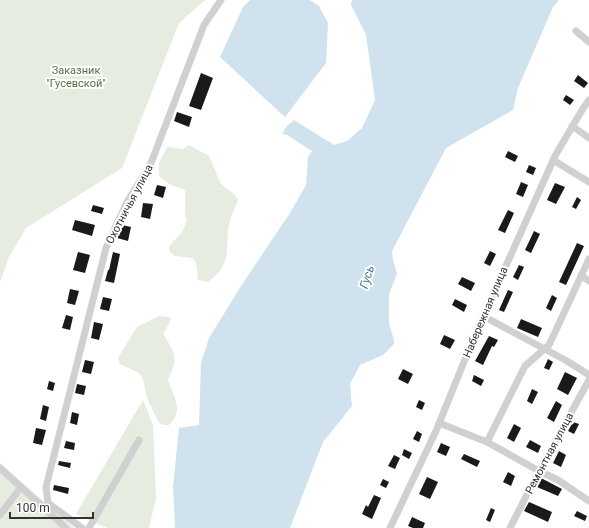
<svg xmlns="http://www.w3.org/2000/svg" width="589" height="528" font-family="Roboto,sans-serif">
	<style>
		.green { fill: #e6ecdf }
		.water { fill: #cfe2ee }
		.building { fill: #1a1a1a }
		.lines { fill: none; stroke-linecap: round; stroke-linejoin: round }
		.minor { stroke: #d0d0d0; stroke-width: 7 }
		.labels { text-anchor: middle; stroke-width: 4; stroke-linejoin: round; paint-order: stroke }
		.park-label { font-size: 11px; fill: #56703f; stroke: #fff }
		.street-label { font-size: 11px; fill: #333; stroke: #fff }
		.water-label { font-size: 12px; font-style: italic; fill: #3f7597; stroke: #fff }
	</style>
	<rect width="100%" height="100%" fill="#fff"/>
	<!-- green -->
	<path class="green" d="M0 0H205L179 23 122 168 26 228 9 257 0 282Z
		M189 145 209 156 221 184 235 195 238 200C235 207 231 216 229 224 224 251 234 262 208 282L198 280 196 263 192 258 175 256 170 252 169 246 182 232 187 221 185 214V190L171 185 159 176V163L167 147 183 149Z
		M159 316 171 317C170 324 166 328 163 334 176 354 178 358 168 380 173 397 185 409 169 425H163L158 421 147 398 143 379 139 373 120 364 118 358 137 327Z
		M143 400 153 425 156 498 149 528H107L76 514Z
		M0 463 74 528H0Z"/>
	<!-- water -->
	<path class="water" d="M250 0H310L319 6 328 23 326 63 285 117 220 57 243 7Z
		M352 0H559L553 7 518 88 513 110 446 148 392 251 393 260 397 274 389 294V324L394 340V344L383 355 360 365 350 384 352 406 323 442 290 528H175L173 487 179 428 199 425 201 363 209 338 241 286 290 213 306 185 308 157 312 151 287 135 282 134 286 127 294 120 334 145 347 141 362 128 375 100 366 35 351 5Z"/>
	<!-- building -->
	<path class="building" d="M201 73 213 78 201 110 189 106Z
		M578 75 588 83 584 88 574 81Z
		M566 95 574 100 570 105 563 100Z
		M177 112 192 117 189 127 174 121Z
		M508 151 518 156 515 162 505 157Z
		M529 165 536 168 533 175 526 172Z
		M521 182 528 185 523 197 516 194Z
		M555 183 565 187 556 204 547 200Z
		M157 185 166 187 163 198 154 195Z
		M577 197 581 200 576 209 572 207Z
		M143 203 153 204 150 219 141 217Z
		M93 205 104 208 102 214 91 211Z
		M508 210 514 213 505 233 498 230Z
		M75 220 95 225 92 236 72 230Z
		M122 225 131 227 128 241 117 238Z
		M534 231 540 234 531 253 525 250Z
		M577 243 584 246 566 285 559 282Z
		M490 251 496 254 490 266 484 263Z
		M78 252 90 255 85 273 73 270Z
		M113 252 120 254 114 283 105 281 108 270H109Z
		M519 265 524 267 518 280 513 277Z
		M462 277 475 283 471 291 458 284Z
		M70 289 79 291 75 305 67 303Z
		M508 290 513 292 504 312 499 310Z
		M552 295 557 298 551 311 546 308Z
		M103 297 112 299 109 311 100 309Z
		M455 299 467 305 464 312 452 305Z
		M66 315 73 317 70 330 62 328Z
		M521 319 542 328 538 337 517 328Z
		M94 322 103 324 99 340 91 338Z
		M444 335 455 340 450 349 440 344Z
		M489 336 498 340 494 347 492 346 483 365 475 361Z
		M548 359 553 362 549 370 544 368Z
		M85 360 94 362 91 374 82 372Z
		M403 369 413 374 408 384 398 379Z
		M565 372 577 378 568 395 557 389Z
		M474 375 484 380 481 386 472 381Z
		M49 381 55 383 53 391 47 389Z
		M77 384 86 386 84 395 75 393Z
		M532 389 538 392 532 404 527 401Z
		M419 400 425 403 422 410 416 407Z
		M556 401 562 405 554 422 547 418Z
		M43 405 49 407 46 421 40 419Z
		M72 412 79 414 77 425 70 423Z
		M573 422 579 424 574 434 568 431Z
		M514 424 521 428 514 442 507 438Z
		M36 428 46 430 42 445 33 443Z
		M417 431 422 434 419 442 413 439Z
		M530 440 541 446 538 453 526 447Z
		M66 441 75 443 74 450 64 448Z
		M441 443 450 447 446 456 437 452Z
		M404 449 412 453 409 459 402 455Z
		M559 451 566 455 561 467 553 463Z
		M464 454 480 461 477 467 461 459Z
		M394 455 400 458 395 469 388 466Z
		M59 461 71 463 70 468 58 465Z
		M508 472 515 476 511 486 503 482Z
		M427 477 438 482 430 499 419 494Z
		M541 478 562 489 558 496 537 487Z
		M383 479 389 482 386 488 380 485Z
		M54 485 69 488 68 494 53 490Z
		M374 495 381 498 372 519 362 514 366 505 368 507Z
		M529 502 552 512 548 522 524 511Z
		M491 508 495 510 490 522 486 520Z
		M577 511 587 516 585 521 574 516Z
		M412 517 425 523 423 528H413L408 526Z"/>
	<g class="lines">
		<!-- minor -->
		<path class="minor" d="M576 31 589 42
			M572 126 589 138
			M553 160 589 182
			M581 275 589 281
			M483 316 567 361 589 375
			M439 423 487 442 539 471 558 480 589 501
			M487 442 525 366 549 345 589 259
			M0 468 66 528
			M0 515 21 487
			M82 528 48 503 46 487 106 248 127 202 151 163 204 25 221 0
			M89 528 139 440
			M390 528 436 431 472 342 555 156 582 110 589 100
			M510 528 539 471 589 380"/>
	</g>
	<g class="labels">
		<!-- park labels -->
		<g class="park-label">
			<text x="76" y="74">Заказник<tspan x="76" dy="13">"Гусевской"</tspan></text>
		</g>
		<!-- street labels -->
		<g class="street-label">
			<text transform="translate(129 204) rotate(-62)" y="4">Охотничья улица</text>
			<text transform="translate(485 312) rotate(-67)" y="4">Набережная улица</text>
			<text transform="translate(549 453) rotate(-62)" y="4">Ремонтная улица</text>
		</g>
		<!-- water labels -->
		<g class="water-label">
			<text transform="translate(367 277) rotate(-72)" y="4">Гусь</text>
		</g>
	</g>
	<!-- scale -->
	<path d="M10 512v6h83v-6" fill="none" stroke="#333333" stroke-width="2"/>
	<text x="16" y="512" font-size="12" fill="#333333" stroke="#ffffff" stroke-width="3" paint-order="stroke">100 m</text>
</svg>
